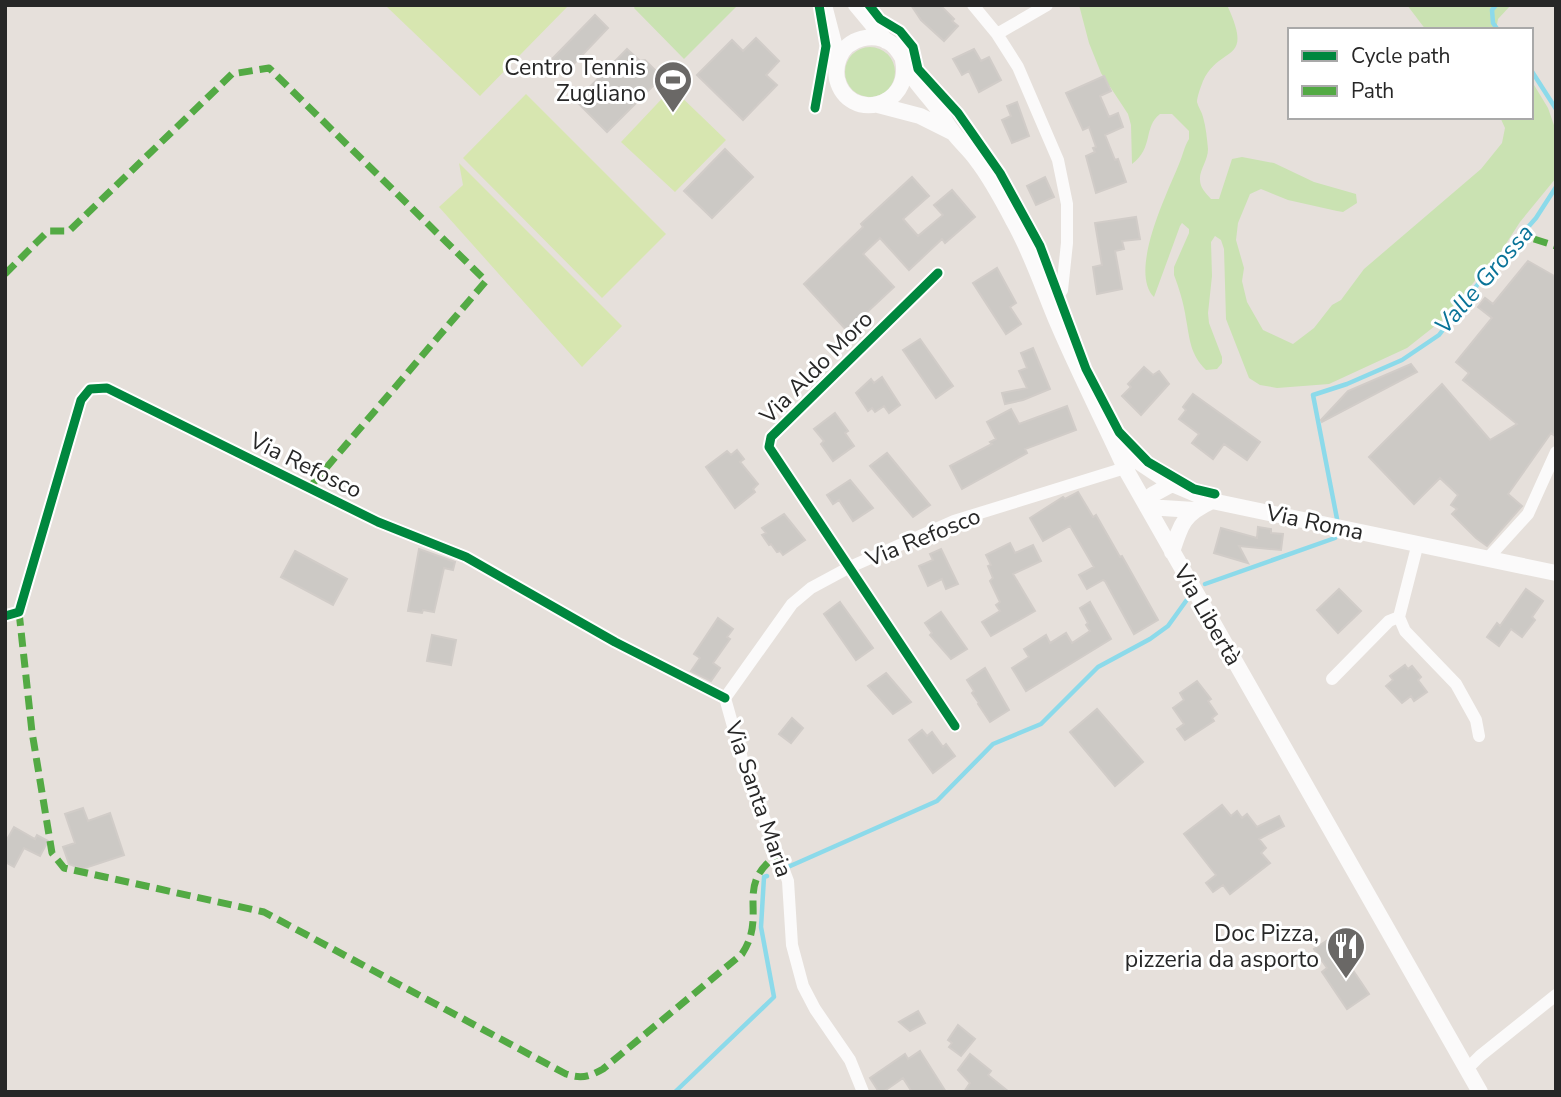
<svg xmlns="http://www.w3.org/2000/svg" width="1561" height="1097" font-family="'Nunito Sans',sans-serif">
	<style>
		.green { fill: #cae2b2 }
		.pitch { fill: #d7e6b0 }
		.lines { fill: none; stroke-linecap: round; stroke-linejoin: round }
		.stream { stroke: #8cdaea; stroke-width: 4.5 }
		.building { fill: #ccc9c5; stroke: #d1ccc8; stroke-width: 2 }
		.street { stroke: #fbfafa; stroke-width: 12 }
		.secondary { stroke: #fbfafa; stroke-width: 16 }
		.quiet { stroke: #53aa44; stroke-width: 7; stroke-dasharray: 14 7; stroke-linecap: butt }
		.cycleway-casing { stroke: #fff; stroke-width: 13 }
		.cycleway { stroke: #00873e; stroke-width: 9 }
		.labels { text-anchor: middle; stroke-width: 6; stroke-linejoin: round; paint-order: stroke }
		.poi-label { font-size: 23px; fill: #272727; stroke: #fff; text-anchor: end }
		.street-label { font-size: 23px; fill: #272727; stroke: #fff }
		.water-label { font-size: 24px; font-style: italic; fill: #097398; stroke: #fff }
	</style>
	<rect width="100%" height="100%" fill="#e6e0db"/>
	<!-- green -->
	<path class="green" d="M636 5H734L736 7 684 59 634 8Z
		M1079 5H1227C1255 65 1220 44 1203 81 1201 86 1197 97 1197 102 1198 107 1202 112 1203 117 1206 127 1207 139 1208 149 1208 161 1199 170 1200 180 1200 188 1206 193 1211 199H1219L1232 159 1242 157 1274 163 1314 182 1356 194 1357 203 1343 212 1337 211 1288 200 1261 189 1250 194 1238 223 1236 240 1244 268 1242 281 1247 302 1263 330 1293 344 1314 328 1332 305 1341 300 1364 269 1481 169 1502 143 1505 128 1500 117H1531V80L1548 108 1556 131V178L1520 222 1498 256 1478 277 1445 318 1407 348 1329 384 1277 388 1260 385 1249 378 1226 319 1224 249 1221 240 1215 236 1211 242 1212 276 1208 313 1209 323 1222 357V363L1217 369 1206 370C1190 354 1190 340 1186 319 1184 304 1179 288 1174 275V267L1189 233V229L1182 223 1180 226 1154 297C1128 271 1168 192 1179 164 1183 155 1184 147 1189 139V131L1172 114H1160C1143 127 1154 148 1132 164L1131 125 1128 114 1101 73 1089 43Z
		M1407 5H1511L1498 19 1496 30H1426Z
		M845 72a25 25 0 1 1 50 0a25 25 0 1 1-50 0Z"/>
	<!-- pitch -->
	<path class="pitch" d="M389 5H569L480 96 387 7Z
		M672 88 726 140 675 192 621 142Z
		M526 94 666 234 602 298 463 158Z
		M459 163 622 326 582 367 439 207 463 185Z"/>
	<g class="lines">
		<!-- stream -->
		<path class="stream" d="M1496 5 1492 10 1493 23 1498 30
			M1531 70 1556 109
			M1338 524 1313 395 1347 384 1402 360 1439 335 1478 284 1536 218 1556 187
			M1205 584 1335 538 1338 532
			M788 867 937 801 993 744 1041 724 1098 667 1150 639 1168 626 1186 601
			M675 1092 774 997 761 927 764 877 767 876"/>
	</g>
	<!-- building -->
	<path class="building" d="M911 5H940L954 19 952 21 958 26 944 41 921 20Z
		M595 15 608 28 566 72 552 59Z
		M756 38 779 61 766 75 777 85 743 120 697 75 732 40 743 51Z
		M627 49 640 61 645 60 662 77 607 132 576 101Z
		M974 49 981 61 989 57 1001 80 979 92 969 71 962 75 953 59Z
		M1104 76 1111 91 1100 96 1109 117 1118 113 1123 127 1105 135 1115 160 1118 159 1126 182 1096 193 1086 156 1095 152 1093 148 1096 147 1089 127 1083 130 1066 93Z
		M1017 102 1029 136 1012 143 1002 120 1011 116 1007 106Z
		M725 149 753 177 712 218 684 191Z
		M912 177 929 196 903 219 918 236 943 215 934 205 952 190 975 217 945 243 942 239 909 270 880 238 863 254 894 287 864 315 867 318 850 334 804 284 863 227 861 224Z
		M1045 177 1054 197 1036 205 1027 186Z
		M1136 217 1140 239 1122 241 1124 249 1115 251 1122 289 1097 294 1093 267 1102 265 1095 223Z
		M1528 261 1556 277V437L1551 433 1508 494 1522 506 1487 546 1476 538 1452 514 1457 509 1451 505 1458 495 1440 478 1414 504 1369 457 1442 384 1490 440 1517 424 1463 380 1469 373 1456 362 1492 318 1478 307 1485 298 1493 304Z
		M997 268 1016 303 1010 307 1021 324 1006 334 973 283Z
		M920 339 953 386 936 398 903 350Z
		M1033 348 1050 389 1023 400 1005 404 1002 393 1027 388 1019 371 1027 368 1021 353Z
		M1411 364 1417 372 1322 422 1321 420 1348 391Z
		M1144 367 1153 375 1159 371 1169 384 1141 415 1122 396 1131 387 1128 384Z
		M882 377 900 405 889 413 884 406 875 412 872 408 868 411 856 393 871 379 874 383Z
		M1193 394 1260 442 1247 460 1224 444 1213 459 1192 443 1199 434 1179 419 1186 410 1183 407Z
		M1067 406 1076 430 1025 449 1027 453 962 489 950 466 992 444 990 442 996 439 987 422 1011 409 1019 424Z
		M835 413 848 431 845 433 854 446 833 461 821 444 824 441 814 429Z
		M737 450 744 459 740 462 758 484 753 489 755 492 735 508 706 467 727 451 731 455Z
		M887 453 930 505 913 517 870 466Z
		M850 480 873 508 853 521 839 500 833 504 827 495Z
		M1078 492 1093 517 1096 515 1120 557 1122 556 1158 620 1134 634 1105 581 1103 580 1087 589 1079 575 1094 567 1070 526 1043 541 1030 518 1063 497 1065 499Z
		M784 514 805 540 783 555 780 551 777 552 771 544 769 545 762 535 766 533 762 528Z
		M1258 527 1271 529V533L1283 534 1281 550 1239 546 1248 563 1214 553 1221 528 1257 538Z
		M1010 543 1015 553 1033 545 1041 561 1013 574 1035 611 991 636 982 622 1000 611 996 605 1000 602 990 581 993 578 988 566 991 565 986 555Z
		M419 549 455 562 453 570 444 568 434 612 423 610 422 613 408 611Z
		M941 549 958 584 946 589 942 579 928 586 919 566 933 560 930 554Z
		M295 551 347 579 333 605 281 577Z
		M1339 589 1361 611 1338 633 1317 610Z
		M1526 589 1543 601 1532 617 1535 620 1522 637 1511 629 1499 646 1487 637 1497 623 1500 626Z
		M840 602 873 648 856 660 824 614Z
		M1090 602 1111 639 1026 691 1012 668 1029 657 1024 649 1046 635 1050 643 1066 633 1072 643 1090 631 1086 625 1088 623 1080 608Z
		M941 612 967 649 951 659 930 635 932 633 925 623Z
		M718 618 733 629 727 637 730 639 713 663 720 668 711 681 691 671 700 658 694 654Z
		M432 635 456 640 451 665 427 661Z
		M1405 665 1408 669 1412 666 1421 677 1418 680 1427 692 1414 701 1411 696 1402 703 1386 686 1393 680 1390 676Z
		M985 668 1009 710 990 722 978 704 979 703 972 693 974 691 967 680Z
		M886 673 911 702 893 714 868 686Z
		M1197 681 1211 699 1208 701 1217 714 1212 718 1214 721 1185 740 1177 729 1184 724 1173 708 1184 700 1180 693Z
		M1097 709 1143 762 1115 786 1070 732Z
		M792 718 803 728 791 743 779 734Z
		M922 730 927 736 932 732 943 747 946 744 955 756 933 773 909 740Z
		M1222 805 1231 816 1237 811 1242 818 1247 814 1257 827 1279 816 1284 826 1259 839 1266 848 1261 853 1270 863 1230 894 1223 885 1213 892 1206 883 1216 875 1184 834Z
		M83 808 88 821 110 813 124 855 82 869 69 864 63 847 75 843 65 814Z
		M14 827 35 839 37 835 48 841 40 856 24 848 14 867 5 862V843Z
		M1340 932 1350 952 1344 957 1369 994 1347 1009 1322 972 1327 968 1314 949Z
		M918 1011 925 1023 910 1031 899 1022Z
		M958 1025 975 1039 961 1056 949 1047 952 1043 948 1040Z
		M920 1051 946 1092H912L903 1078 883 1092H879L870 1078 905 1054 908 1059Z
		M970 1054 991 1071 988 1075 1009 1092H964L970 1083 958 1070Z"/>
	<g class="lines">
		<!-- street -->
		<path class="street" d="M973 5 997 34 1018 67 1058 160 1067 204V243L1062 290 1051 306
			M997 34 1047 5
			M938 273 771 437 769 447 955 726
			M1418 543 1399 617 1405 631 1456 684 1476 720 1479 736
			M1488 558 1528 514 1556 452
			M5 616 19 612 81 400 90 389 107 388 378 522 466 557 615 642 725 698
			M1332 679 1389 621 1399 617
			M725 698 792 604 811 588 850 567 954 521 1125 468
			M725 698 743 762 788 881 792 945 803 986 815 1009 850 1060 863 1092
			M1467 1069 1480 1056 1556 995"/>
		<!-- secondary -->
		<path class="secondary" d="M824 5 838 59
			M856 5 886 41
			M903 60C913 108 848 123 837 79 836 73 836 65 839 58 847 38 874 31 892 44 903 53 907 69 915 80 922 90 931 99 938 109 943 116 946 124 952 131 959 141 969 149 976 159 991 178 1003 201 1014 222 1032 254 1044 291 1058 324 1079 373 1103 420 1125 468L1480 1092
			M878 105 920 116 952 132
			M1115 446 1172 484 1212 501 1556 573
			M1147 507 1194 510
			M1147 507 1152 495 1172 484
			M1172 552C1181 523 1184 514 1212 501"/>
		<!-- quiet -->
		<path class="quiet" d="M1534 239 1556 246
			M5 274 48 231H69L232 74 269 68 486 281 309 488
			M19 612 32 732 52 853 64 868 264 912 566 1074C581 1079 589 1077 603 1069L742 954C769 913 732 886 779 854"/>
		<defs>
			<path id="cycleway" d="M869 5 880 19 900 31 913 47 918 69 958 113 1000 173 1040 246 1086 369 1119 432 1148 462 1194 489 1215 494
				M815 108 826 46 819 5
				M938 273 771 437 769 447 955 726
				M5 616 19 612 81 400 90 389 107 388 378 522 466 557 615 642 725 698"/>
		</defs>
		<!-- cycleway casing -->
		<use href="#cycleway" class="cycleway-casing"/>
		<!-- cycleway -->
		<use href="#cycleway" class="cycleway"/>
	</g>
	<!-- icons -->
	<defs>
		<symbol id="stadium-pin" viewBox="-11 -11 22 30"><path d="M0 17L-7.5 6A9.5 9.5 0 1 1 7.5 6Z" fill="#6a6866" stroke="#fff"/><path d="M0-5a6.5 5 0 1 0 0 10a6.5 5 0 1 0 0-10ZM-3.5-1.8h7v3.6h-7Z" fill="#fff"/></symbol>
		<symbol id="restaurant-pin" viewBox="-11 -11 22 30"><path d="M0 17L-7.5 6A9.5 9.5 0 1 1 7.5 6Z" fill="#6a6866" stroke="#fff"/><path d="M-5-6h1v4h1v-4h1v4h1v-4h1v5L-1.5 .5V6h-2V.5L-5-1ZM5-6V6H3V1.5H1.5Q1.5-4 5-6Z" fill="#fff"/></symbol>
	</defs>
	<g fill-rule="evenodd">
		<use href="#stadium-pin" x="651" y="58" width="44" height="60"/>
		<use href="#restaurant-pin" x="1324" y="924" width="44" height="60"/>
	</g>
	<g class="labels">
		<!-- poi labels -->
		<g class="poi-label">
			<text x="646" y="75">Centro Tennis<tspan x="646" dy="26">Zugliano</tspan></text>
			<text x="1319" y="941">Doc Pizza,<tspan x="1319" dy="26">pizzeria da asporto</tspan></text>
		</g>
		<!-- street labels -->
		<g class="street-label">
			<text transform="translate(816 367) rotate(-45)" y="8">Via Aldo Moro</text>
			<text transform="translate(306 465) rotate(26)" y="8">Via Refosco</text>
			<text transform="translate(1315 522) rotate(12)" y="8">Via Roma</text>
			<text transform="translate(923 537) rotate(-22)" y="8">Via Refosco</text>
			<text transform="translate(1208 615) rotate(60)" y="8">Via Libertà</text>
			<text transform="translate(759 799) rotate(71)" y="8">Via Santa Maria</text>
		</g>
		<!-- water labels -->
		<g class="water-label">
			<text transform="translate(1484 279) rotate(-49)" y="8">Valle Grossa</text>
		</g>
	</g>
	<!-- border -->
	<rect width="1561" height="1097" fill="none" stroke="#272727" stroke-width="14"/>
	<!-- legend -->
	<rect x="1288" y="28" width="245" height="91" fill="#ffffff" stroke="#a9a9a9" stroke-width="2"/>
	<rect x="1302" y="51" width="35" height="10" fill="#00873e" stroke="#a9a9a9" stroke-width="2"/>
	<text x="1351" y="63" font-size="21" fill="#272727">Cycle path</text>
	<rect x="1302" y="86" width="35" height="10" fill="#53aa44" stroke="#a9a9a9" stroke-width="2"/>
	<text x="1351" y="98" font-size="21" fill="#272727">Path</text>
</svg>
